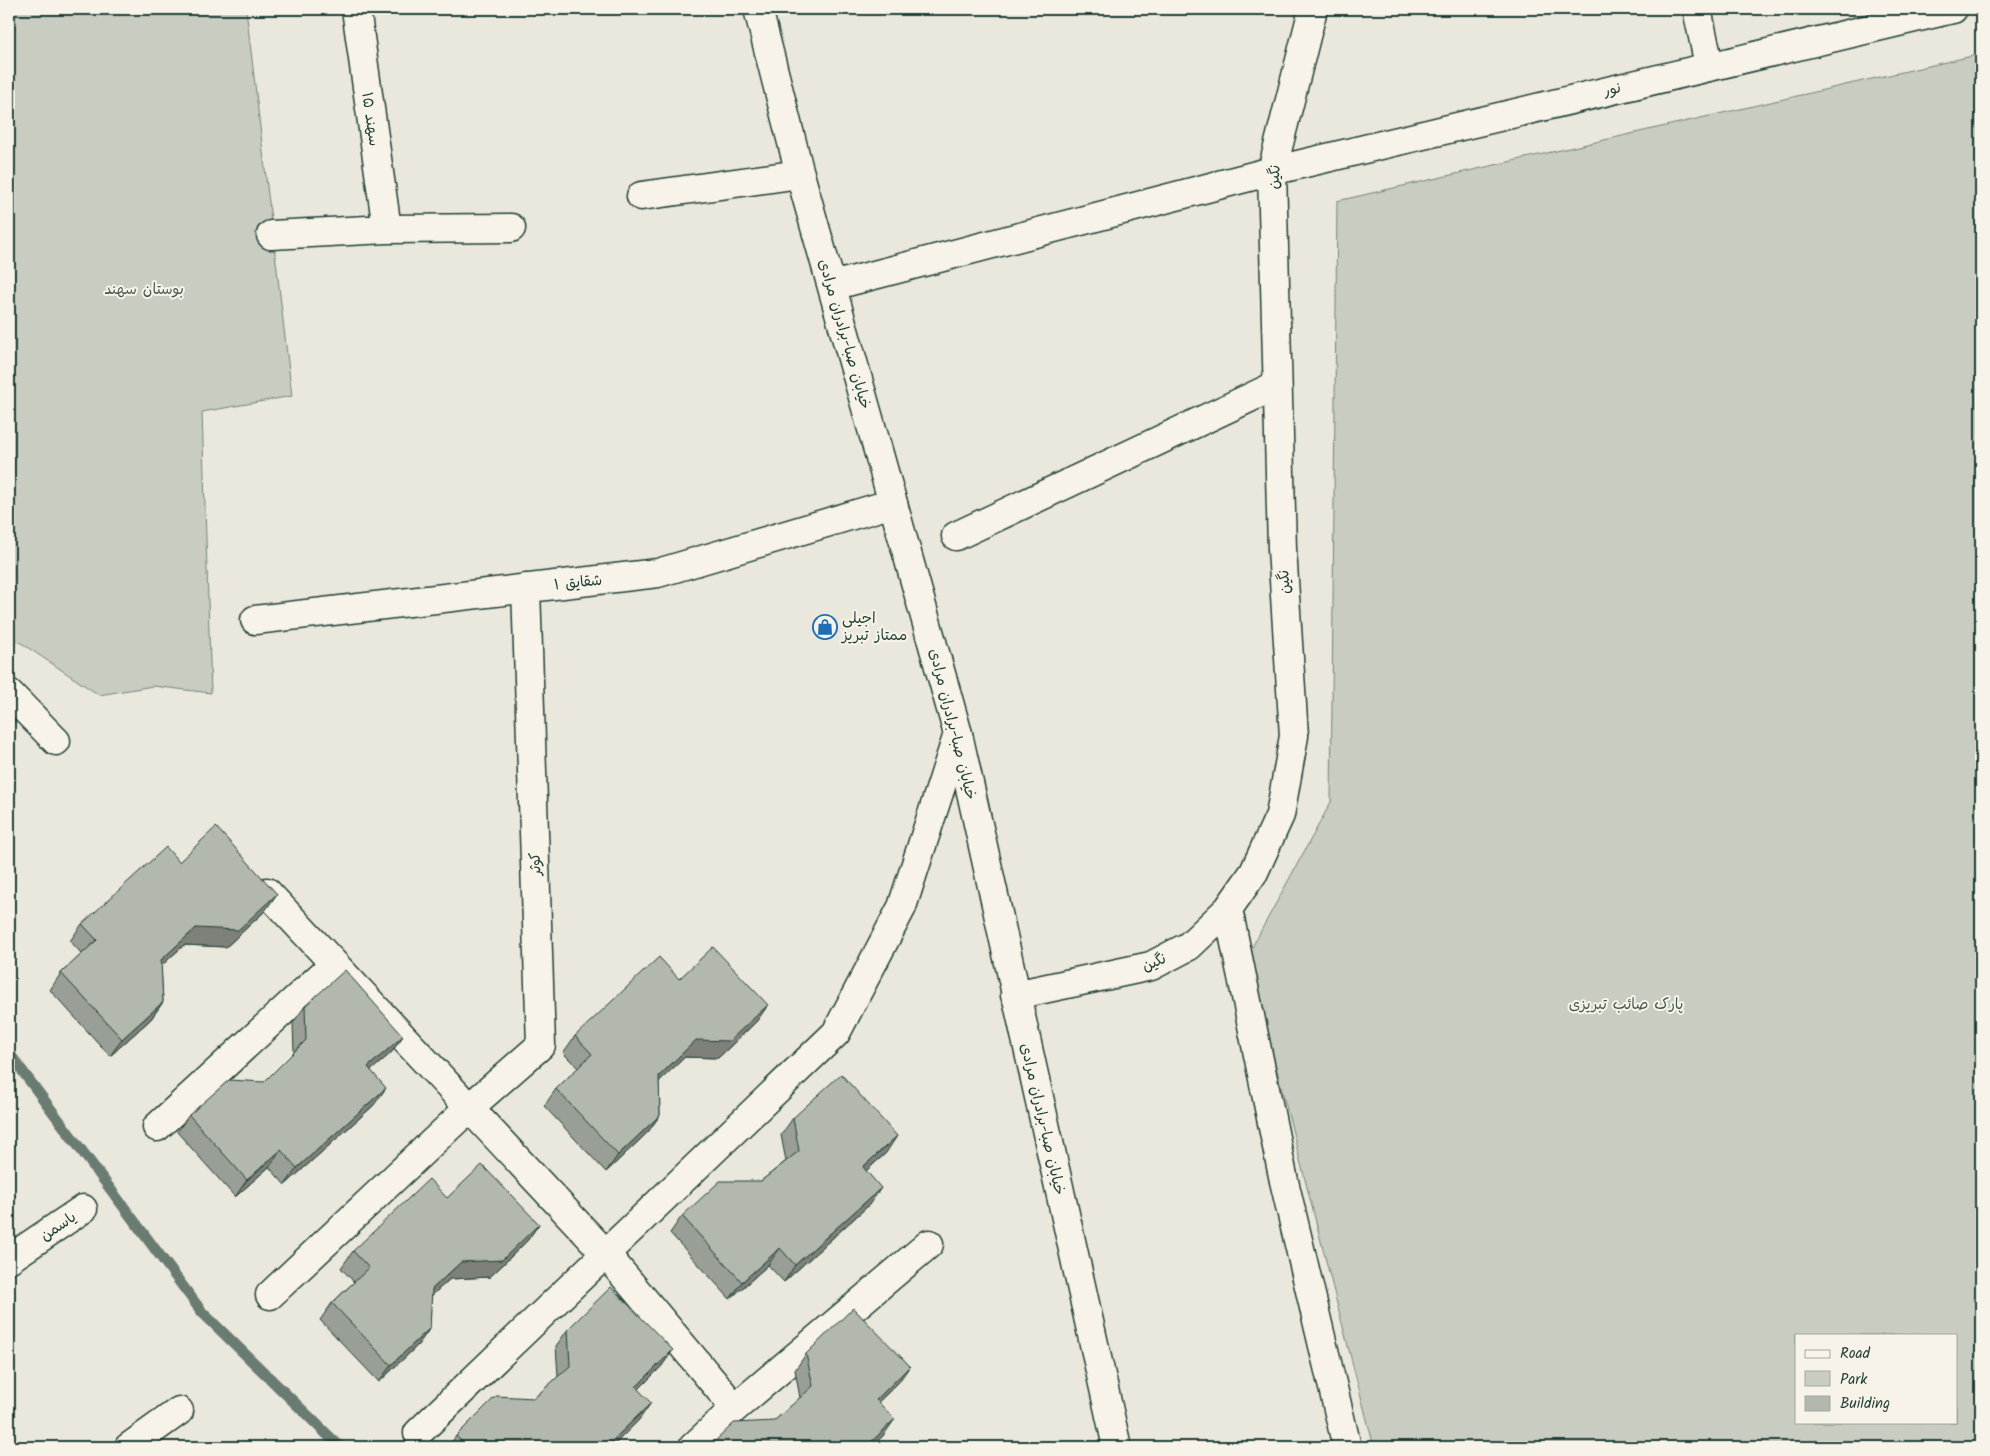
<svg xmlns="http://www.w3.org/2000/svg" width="1990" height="1456" font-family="Kalam,'Playpen Sans Arabic',sans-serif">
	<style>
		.green { fill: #c8ccc1; stroke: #74847a; fill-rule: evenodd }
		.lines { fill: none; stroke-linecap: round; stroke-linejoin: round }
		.stream { stroke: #6a7c72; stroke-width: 11 }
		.minor-casing { stroke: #1f3d34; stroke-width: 31 }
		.major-casing { stroke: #1f3d34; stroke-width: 31 }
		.minor { stroke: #f7f3e8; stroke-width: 28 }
		.major { stroke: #f7f3e8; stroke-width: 28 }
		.wall { fill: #999e96; stroke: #1f3d34 }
		.shaded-wall { fill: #7d817a; stroke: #1f3d34 }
		.building { fill: #b2b8ae; stroke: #1f3d34 }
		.labels { text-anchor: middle; stroke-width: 4; stroke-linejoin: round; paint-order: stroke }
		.street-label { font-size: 15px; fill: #1f3d34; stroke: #f7f3e8 }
		.park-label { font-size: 15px; fill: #415a50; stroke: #f7f3e8 }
		.poi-label { font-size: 15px; fill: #1f3d34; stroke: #f7f3e8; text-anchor: start }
	</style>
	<rect width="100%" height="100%" fill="#eae8dd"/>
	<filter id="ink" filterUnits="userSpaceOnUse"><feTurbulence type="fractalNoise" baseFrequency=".02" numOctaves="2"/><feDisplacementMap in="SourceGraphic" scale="10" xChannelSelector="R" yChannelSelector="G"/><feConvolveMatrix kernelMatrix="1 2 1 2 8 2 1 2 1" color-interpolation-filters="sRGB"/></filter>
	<g filter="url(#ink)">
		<!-- green -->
		<path class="green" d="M9 9H246L292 396 202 412 211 693 153 686 99 695 9 635Z
			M1981 54V1447H1374L1268 1036 1244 962 1331 802 1337 201ZM1796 1335H1956V1422H1796Z"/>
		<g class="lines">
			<!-- stream -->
			<path class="stream" d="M9 1053 202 1312 340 1447"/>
			<defs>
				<path id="minor" d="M356 9 387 229
					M1697 9 1709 65
					M641 196 800 174
					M271 235 387 229 511 228
					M832 286 1272 171 1953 9
					M956 536 1277 385
					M255 620 658 573 893 503
					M9 693 56 741
					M267 892 605 1253 735 1408
					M1228 909 1284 1181 1347 1447
					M1015 995 1151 966 1189 946 1228 909 1254 872 1280 815 1294 736 1282 549 1272 171 1313 9
					M157 1127 334 964
					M9 1259 83 1209
					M270 1295 469 1108 541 1045 526 588
					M418 1433 836 1033 902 907 958 734
					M129 1447 179 1411
					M693 1447 735 1408 929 1244"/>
				<path id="major" d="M758 9 800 174 958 734 1117 1447"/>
			</defs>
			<!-- minor casing -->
			<use href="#minor" class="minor-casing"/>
			<!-- major casing -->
			<use href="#major" class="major-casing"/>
			<!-- minor -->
			<use href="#minor" class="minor"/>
			<!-- major -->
			<use href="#major" class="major"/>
		</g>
		<!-- wall -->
		<path class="wall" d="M179 862 265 911 226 947 184 945 161 966 163 1002 151 1019 110 1056 50 990 61 973 82 954 70 941 82 924Z
			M679 979 768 1005 756 1022 718 1058 685 1057 659 1081 660 1115 648 1132 606 1172 544 1106 556 1089 578 1068 563 1053 575 1036Z
			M305 1006 403 1036 391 1053 371 1070 374 1105 285 1185 269 1167 235 1197 177 1132 189 1115 264 1082 294 1052 293 1023Z
			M793 1118 886 1153 866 1171 869 1205 784 1282 768 1265 730 1299 670 1233 682 1216 761 1181 786 1161 781 1135Z
			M447 1198 539 1224 527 1241 490 1277 450 1279 431 1296 430 1328 418 1345 379 1382 320 1320 332 1303 354 1282 341 1268 353 1251Z
			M568 1329 673 1350 661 1367 638 1390 639 1420 612 1447H448L456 1436 534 1398 558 1377 556 1346Z
			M806 1354 898 1383 878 1402 883 1436 774 1421 800 1398 795 1370Z"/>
		<!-- shaded-wall -->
		<path class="shaded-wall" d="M277 894 265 911 226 947 184 945 149 977 161 960 196 928Z
			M163 1002 151 1019 110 1056 122 1039Z
			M768 1005 756 1022 718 1058 685 1057 647 1093 659 1076 696 1040Z
			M403 1036 391 1053 356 1084 368 1067Z
			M386 1088 374 1105 285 1185 297 1168Z
			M660 1115 648 1132 606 1172 618 1155Z
			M897 1136 886 1153 851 1184 863 1167Z
			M281 1150 269 1167 235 1197 247 1180Z
			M881 1188 869 1205 784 1282 795 1265Z
			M539 1224 527 1241 490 1277 450 1279 420 1306 432 1289 461 1262Z
			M780 1248 768 1265 730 1299 742 1282Z
			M430 1328 418 1345 379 1382 391 1365Z
			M673 1350 661 1367 624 1404 636 1387Z
			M910 1366 898 1383 864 1416 876 1400Z
			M651 1403 639 1420 612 1447H606Z
			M895 1419 883 1436 872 1447H866Z"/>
		<!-- building -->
		<path class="building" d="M216 827 277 894 238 930 196 928 161 960 163 1002 122 1039 61 973 97 940 82 924 166 847 179 862Z
			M713 947 768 1005 729 1041 696 1040 659 1076 660 1115 618 1155 556 1089 592 1054 575 1036 659 957 679 979Z
			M345 970 403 1036 368 1067 386 1088 297 1168 281 1150 247 1180 189 1115 229 1080 264 1082 306 1040 305 1006Z
			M841 1074 897 1136 863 1167 881 1188 795 1265 780 1248 742 1282 682 1216 720 1181H761L799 1151 793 1118Z
			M482 1165 539 1224 502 1260 461 1262 432 1289 430 1328 391 1365 332 1303 369 1268 353 1251 429 1179 447 1198Z
			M611 1287 673 1350 636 1387 651 1403 606 1447H467L456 1436 496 1396 534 1398 570 1366 568 1329Z
			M853 1308 910 1366 876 1400 895 1419 866 1447H709L734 1423 774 1421 813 1386 806 1354Z"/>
	</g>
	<!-- icons -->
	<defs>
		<symbol id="shop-ring" viewBox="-11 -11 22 22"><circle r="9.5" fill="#f7f3e8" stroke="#1f6fb2" stroke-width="1.5"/><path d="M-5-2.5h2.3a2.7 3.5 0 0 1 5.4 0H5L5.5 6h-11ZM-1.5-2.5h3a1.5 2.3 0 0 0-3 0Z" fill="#1f6fb2"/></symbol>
	</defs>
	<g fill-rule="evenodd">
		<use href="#shop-ring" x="811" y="613" width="28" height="28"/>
	</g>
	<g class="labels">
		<!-- street labels -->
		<g class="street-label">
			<text transform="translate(1612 89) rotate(-14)" y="5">نور</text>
			<text transform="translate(371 119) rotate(82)" y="5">سهند ۱۵</text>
			<text transform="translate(1274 177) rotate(-86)" y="5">نگین</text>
			<text transform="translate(845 334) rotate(74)" y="5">خیابان صبا-برادران مرادی</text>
			<text transform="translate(578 582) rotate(-6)" y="5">شقایق ۱</text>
			<text transform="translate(1284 582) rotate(-94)" y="5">نگین</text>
			<text transform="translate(953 724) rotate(76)" y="5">خیابان صبا-برادران مرادی</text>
			<text transform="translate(535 864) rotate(-92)" y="5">کوثر</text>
			<text transform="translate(1154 962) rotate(-22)" y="5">نگین</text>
			<text transform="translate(1043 1119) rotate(77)" y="5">خیابان صبا-برادران مرادی</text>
			<text transform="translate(58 1226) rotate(-34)" y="5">یاسمن</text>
		</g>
		<!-- park labels -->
		<g class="park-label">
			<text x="144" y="294">بوستان سهند</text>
			<text x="1626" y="1009">پارک صائب تبریزی</text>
		</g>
		<!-- poi labels -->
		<g class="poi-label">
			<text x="842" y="623">اجیلی<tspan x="842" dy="17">ممتاز تبریز</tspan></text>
		</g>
	</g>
	<!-- margin -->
	<rect width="1990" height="1456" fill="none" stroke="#f7f3e8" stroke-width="30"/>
	<rect x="15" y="15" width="1960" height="1426" fill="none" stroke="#1f3d34" stroke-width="2" filter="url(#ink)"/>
	<!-- legend -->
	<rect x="1795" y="1334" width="162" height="90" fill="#f7f3e8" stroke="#a1aaa0"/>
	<rect x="1805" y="1350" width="25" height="8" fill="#f7f3e8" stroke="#a1aaa0"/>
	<text x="1840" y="1358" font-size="15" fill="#1f3d34">Road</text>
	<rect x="1805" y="1371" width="25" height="15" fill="#c8ccc1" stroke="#a1aaa0"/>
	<text x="1840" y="1384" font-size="15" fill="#1f3d34">Park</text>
	<rect x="1805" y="1396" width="25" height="15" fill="#b2b8ae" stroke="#a1aaa0"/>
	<text x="1840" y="1408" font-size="15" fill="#1f3d34">Building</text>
</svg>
